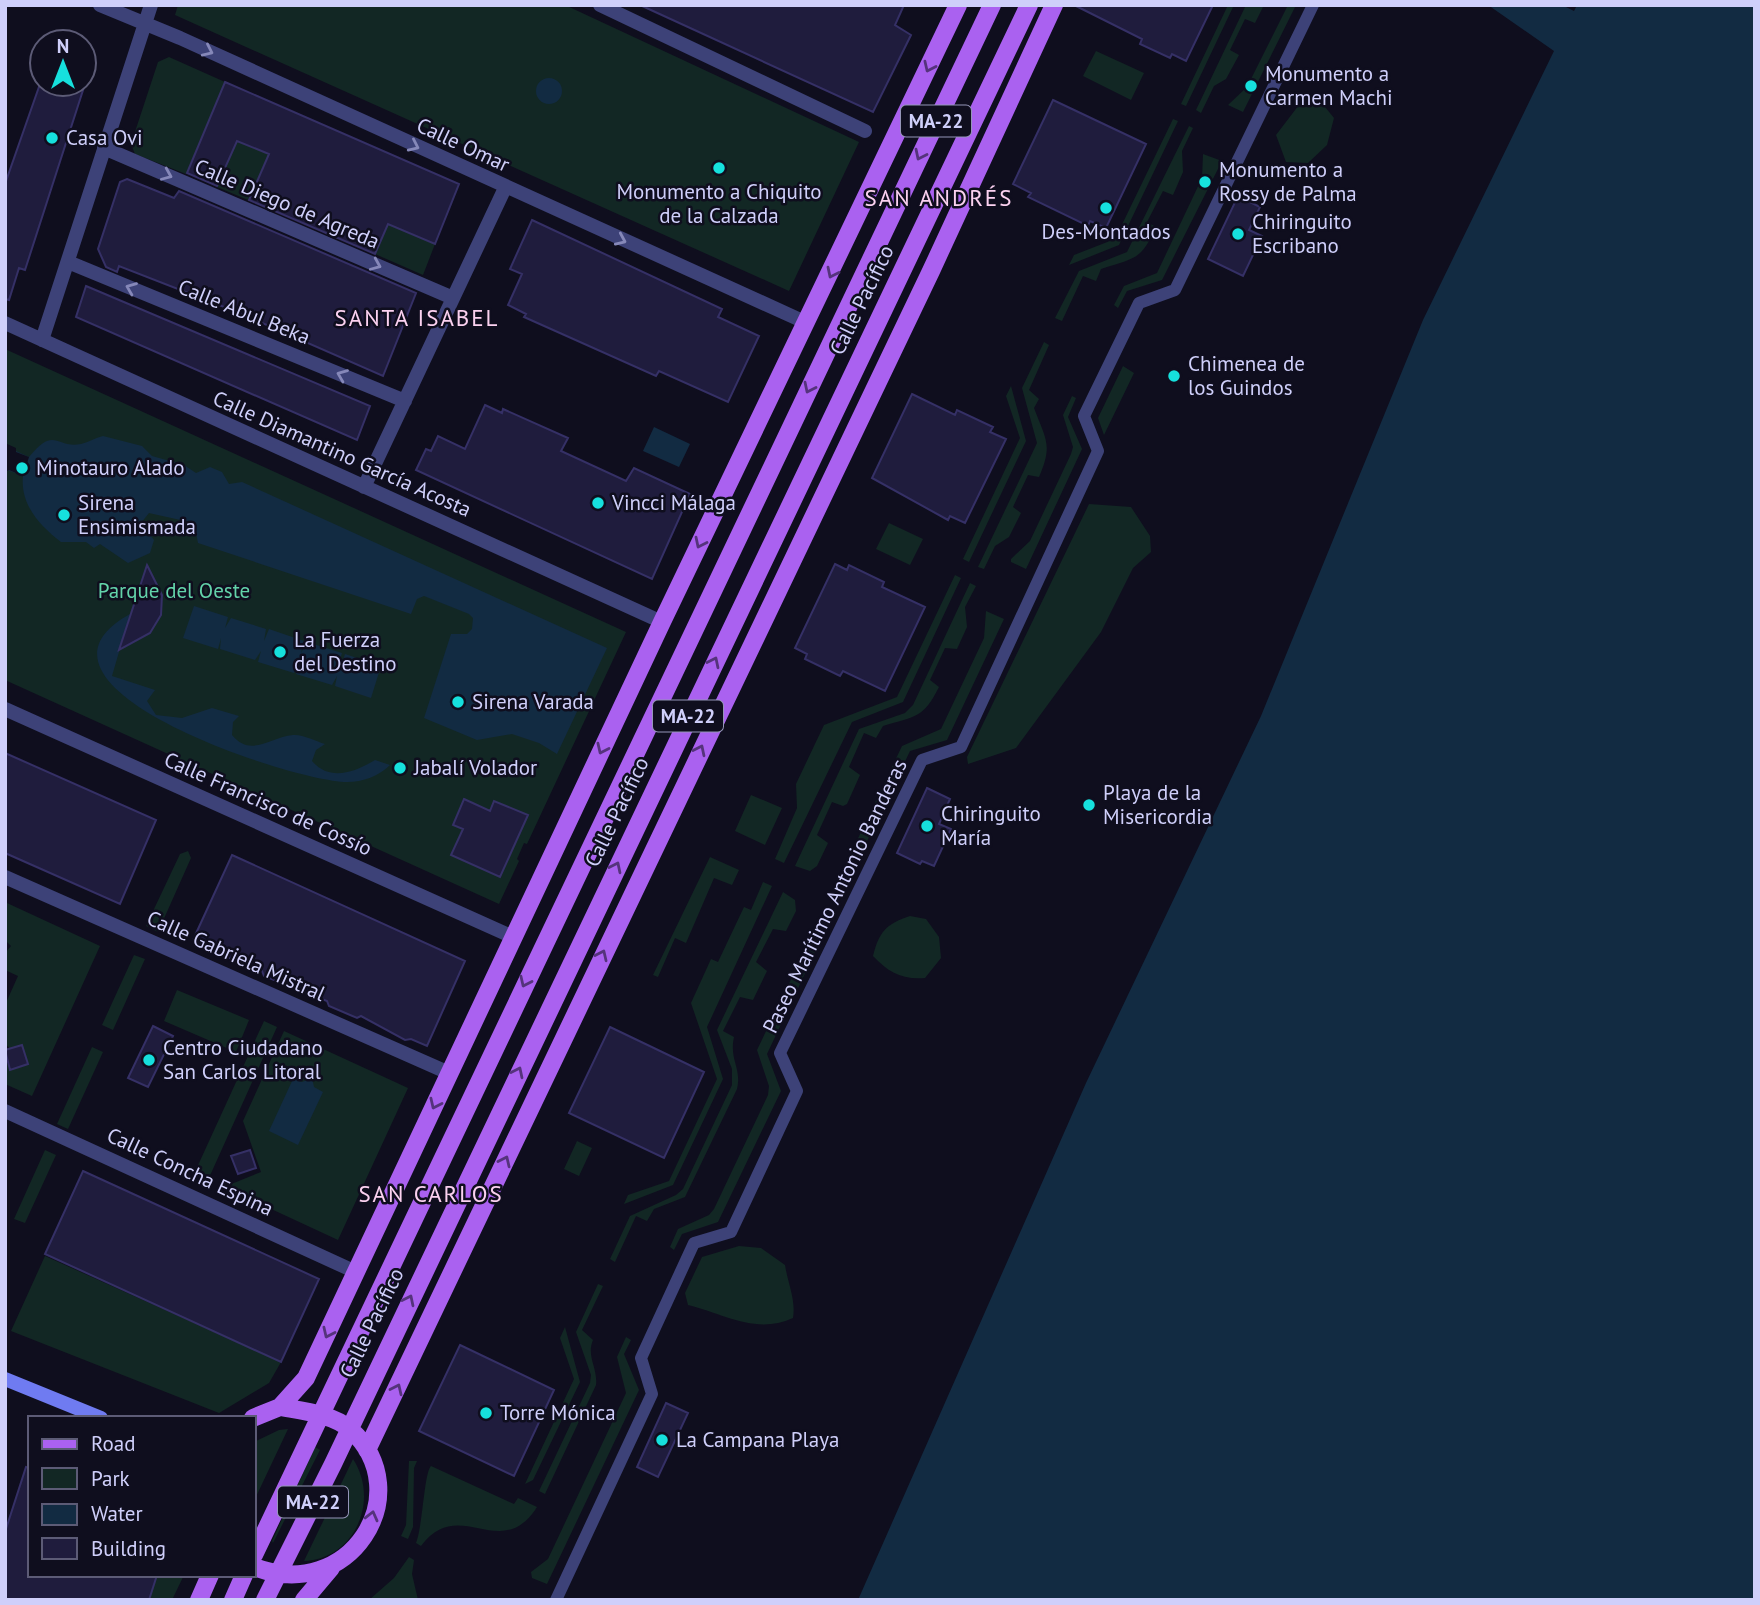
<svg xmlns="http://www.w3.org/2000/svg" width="1760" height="1605" font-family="'PT Sans',sans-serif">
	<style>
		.green { fill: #122724 }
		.water { fill: #122b42 }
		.pier { fill: #0f0e1e }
		.building { fill: #1f1c3d; stroke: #353066; stroke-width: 2 }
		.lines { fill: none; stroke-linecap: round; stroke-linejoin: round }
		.pedestrian { stroke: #3d4278; stroke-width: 12 }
		.minor { stroke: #3d4278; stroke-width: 14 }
		.secondary { stroke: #6f7bf1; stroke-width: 14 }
		.primary { stroke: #aa61f0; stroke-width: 18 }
		.oneway { stroke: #8688b9 }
		.oneway2 { stroke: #55337c }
		.poi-dot { fill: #16e0dd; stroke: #0f0e1e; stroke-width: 2.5 }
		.labels { text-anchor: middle; stroke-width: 5; stroke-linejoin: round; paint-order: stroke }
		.shield { fill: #0f0e1e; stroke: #9595b8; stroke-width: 2 }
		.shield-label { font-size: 19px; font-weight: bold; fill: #cfcffa }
		.poi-label { font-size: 21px; fill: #cfcffa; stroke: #0f0e1e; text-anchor: start }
		.street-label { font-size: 21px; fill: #cfcffa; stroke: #0f0e1e }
		.park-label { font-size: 21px; fill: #63d3aa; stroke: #0f0e1e }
		.neighbourhood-label { font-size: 23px; letter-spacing: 2px; fill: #fbd1f0; stroke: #0f0e1e }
	</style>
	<rect width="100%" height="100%" fill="#0f0e1e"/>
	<!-- green -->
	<path class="green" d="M178 5H565L859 142 789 291 175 15Z
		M1228 5H1234L1186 106 1181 104Z
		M1246 5H1264L1255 23 1245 19 1230 50 1239 55 1226 79 1214 86 1201 113 1196 110Z
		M1288 5H1296L1243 112 1228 105 1247 87Z
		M1096 51 1144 73 1131 100 1083 76Z
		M169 57 225 82 186 174 135 154 131 144 158 62Z
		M1317 97 1334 118 1327 145 1308 163 1286 162 1276 135 1302 101Z
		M1173 119 1178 121 1119 245 1069 265 1074 255 1115 239Z
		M1189 126 1193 128 1182 151 1183 172 1173 195 1163 191 1147 222 1156 227C1141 261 1134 258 1101 269L1096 281 1083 276 1062 321 1055 318 1079 271 1127 252Z
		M237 141 269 154 248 200 217 187Z
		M1203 154 1222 161 1162 280 1127 291 1118 308 1114 305 1124 286 1157 273 1202 178Z
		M388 224 435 244 423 275 375 254Z
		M1044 342 1049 345 1029 390 1039 399 1034 408C1046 440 1053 445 1039 477L1028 475 1013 507 1021 513 1009 537 995 546 984 569 978 567 1037 443 1022 388Z
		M5 349 626 632 527 844 524 843 517 859 519 861 499 904 5 680Z
		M1123 366 1134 373 1104 435 1098 418Z
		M1011 386 1026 441 969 562 963 559 1020 438 1006 396Z
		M1072 396 1076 398 1068 417 1082 449 1026 569 1011 562V559L1030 541 1071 454 1073 447 1063 415Z
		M1089 504 1131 507 1150 536 1151 552 1133 568 1101 632 1016 748 968 764 967 757Z
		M889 523 923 539 910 565 876 549Z
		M955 575 961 578 903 702 852 722 784 863 775 859 797 808 796 784 824 725 897 697Z
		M970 583 976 586 965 607 967 627 957 649 945 648 930 680 939 687C923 719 915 716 883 726L876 738 864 733 849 767 860 775 847 804 843 806 832 802 817 835 828 843 817 866 810 871 795 866 859 729 905 713 913 705Z
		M986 611 1004 619 947 740 910 751 859 858 851 853 902 746 941 729 984 638Z
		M751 795 782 808 765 845 735 831Z
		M188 851 191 858 158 932 146 926 180 854Z
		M710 857 739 870 732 885 714 878 686 943 675 938 658 977 653 975Z
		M763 882 772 886 707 1027 723 1079 673 1185 624 1204 628 1195 669 1181 717 1079 691 1003 711 959 718 962 744 907 751 910Z
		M783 892 795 900 796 911 786 931 773 929 756 962 767 971 753 1000 740 997 723 1031 734 1037C729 1060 742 1068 737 1089L685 1197 654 1209 647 1221 636 1216 615 1262 610 1259 630 1216 676 1195 683 1189 732 1085V1069L717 1030Z
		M7 903 100 946 32 1096 5 1084V1056L10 1070 28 1064 5 1044V1005L18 976 5 970V953L11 946 5 940Z
		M910 916 926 919 939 937 941 958 925 978C902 980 888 972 873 956 879 932 886 924 910 916Z
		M808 944 817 948 767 1054 781 1091 718 1222 682 1234 674 1250 670 1247 678 1229 709 1215 714 1209 768 1095 769 1086 757 1050Z
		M134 955 145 959 113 1030 102 1025Z
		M177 990 249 1020 236 1052 164 1021Z
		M264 1021 277 1027 208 1180 194 1174Z
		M284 1031 408 1088 338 1240 224 1187 261 1172 243 1121Z
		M92 1047 103 1052 68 1129 57 1124Z
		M577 1141 592 1148 579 1176 564 1169Z
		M45 1150 56 1155 25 1223 14 1219Z
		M739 1246 761 1248 785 1265C788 1284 796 1300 793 1318 756 1335 725 1314 688 1305L685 1293 702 1257Z
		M45 1256 281 1362 269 1383 219 1413 11 1331Z
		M598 1284 603 1286 582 1330 593 1340C586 1356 598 1368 596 1385L545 1494 539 1491 590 1383 591 1375 576 1332Z
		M565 1327 580 1382 533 1480 525 1484 574 1379 560 1338Z
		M626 1337 631 1340 624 1354 639 1390 547 1584 532 1578 531 1572 548 1559 626 1393 617 1357Z
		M288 1429 254 1501V1442L279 1430Z
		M315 1447 320 1450 273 1543 272 1541Z
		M353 1459C380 1500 355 1559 304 1561Z
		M409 1461H417L414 1468 413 1527 408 1539 401 1536 406 1525Z
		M431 1466 514 1504 518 1498 537 1507C501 1564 459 1494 421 1546L416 1543C423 1525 424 1473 431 1466Z
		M409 1557 414 1560 412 1574 418 1600H369L394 1578Z
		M157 1575H184L172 1600H149Z"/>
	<!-- water -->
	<path class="water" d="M1488 5H1562L1574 11 1577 5H1755V1600H858L1086 1083 1261 716 1423 320 1554 51Z
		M536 91a13 13 0 1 1 26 0a13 13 0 1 1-26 0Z
		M654 427 690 444 679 467 643 451Z
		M103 436 142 446 152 456 184 465 196 473 210 467 222 472 229 484 242 482 607 648 557 754 539 743 512 734 477 740 424 718 451 634H467L472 629 473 618 469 614 424 596 417 599 411 614 198 543 194 523 149 513 141 523 154 540 150 553 128 563 100 544 94 548 86 542H61C39 525 20 504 23 476L5 469V446L29 457C55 425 56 449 81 444 89 442 95 438 103 436Z
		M194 606 228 617 225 628 231 618 266 629 264 641 269 629 304 641 301 653 307 642 342 653 338 665 341 667 345 654 381 666 371 698 335 686 337 676 332 685 296 674 298 664 294 673 258 662 261 651 255 660 220 649 221 638 218 649 183 638Z
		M130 614 112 676 155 690 147 701 156 715 182 718 212 708 239 716 233 722 232 735C251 758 270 737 293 735 302 734 316 741 325 744L316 750 312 761C330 782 355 772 375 760L390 765C379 776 363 782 347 782 294 782 0 686 130 614Z
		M312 1078 314 1087 323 1092 298 1145 269 1131 293 1079 302 1082Z"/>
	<!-- pier -->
	<path class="pier" d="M5 443 16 448V452L29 457 23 476 9 470 5 472Z"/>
	<!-- building -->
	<path class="building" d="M640 5H904L895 25 911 35 873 112Z
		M1074 5H1213L1186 61 1172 54 1170 58 1140 44 1142 39Z
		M225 82 459 184 435 244 388 224 375 254 249 200 269 154 237 141 217 186 187 173Z
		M40 84H85L25 270 19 268 9 300 5 299V184Z
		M1053 100 1146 144 1106 228 1090 221 1088 226 1028 197 1031 193 1013 184Z
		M127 179 174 198 179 191 416 293 383 376 237 312 119 266 117 272 106 267 98 249 120 182Z
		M1238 196 1260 207 1249 230 1262 236 1243 276 1208 259Z
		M532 220 722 309 718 317 759 336 728 402 659 371 656 376 524 317 526 314 508 305 522 274 510 269Z
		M86 286 370 406 357 440 76 317Z
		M912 394 955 415 957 410 993 427 990 432 1006 439 965 523 950 516 948 520 872 478Z
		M485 405 502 413 503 409 568 438 561 451 626 481 634 468 690 494 652 579 416 470 426 449 431 451 438 436 465 449Z
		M835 564 847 570 849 565 884 582 882 587 925 607 885 691 843 671 840 676 805 659 807 654 795 648Z
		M147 565 162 595 161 615 150 633 119 650Z
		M5 753 156 820 120 904 5 853Z
		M927 788 950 799 939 824 951 829 934 866 922 861 920 864 897 853Z
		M464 799 490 811 494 801 528 815 500 877 451 855 463 829 453 825Z
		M232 855 465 961 427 1046 411 1039 405 1040 361 1016 357 1018 329 1006 327 1001 264 976 262 971 205 948 193 940Z
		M153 1026 173 1036 148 1087 128 1078Z
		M610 1027 704 1072 664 1158 569 1113Z
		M22 1045 28 1064 10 1070 5 1050Z
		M250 1150 256 1168 238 1174 231 1156Z
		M83 1171 319 1279 281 1362 45 1254Z
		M460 1345 554 1390 514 1476 419 1431Z
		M666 1403 688 1413 658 1477 637 1467Z
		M26 1467 30 1468V1575H157L149 1600H5V1532Z"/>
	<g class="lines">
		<!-- pedestrian -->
		<path class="pedestrian" d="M556 1600 652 1394 641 1358 694 1243 731 1232 797 1091 780 1053 922 760 961 747 1098 451 1084 416 1139 303 1175 290 1313 5"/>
		<!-- minor -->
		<path class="minor" d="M100 5 180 38 807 323
			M600 5 865 131
			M104 148 453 298
			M68 262 405 401
			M5 323 662 622
			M42 340 151 5
			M364 487 505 188
			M5 709 513 937
			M5 877 449 1073
			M5 1111 356 1272"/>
		<!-- secondary -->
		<path class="secondary" d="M5 1379 101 1418"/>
		<!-- primary -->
		<path class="primary" d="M253 1418 280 1407 306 1378 662 622 958 5
			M367 1450 931 271 1054 5
			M254 1555 992 5
			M254 1567C350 1604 419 1493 351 1430 334 1414 302 1411 280 1407
			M199 1600 210 1575
			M233 1600 244 1575
			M265 1600 333 1464 1029 5
			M304 1600 331 1568"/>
	</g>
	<!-- one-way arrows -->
	<defs><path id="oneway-chevron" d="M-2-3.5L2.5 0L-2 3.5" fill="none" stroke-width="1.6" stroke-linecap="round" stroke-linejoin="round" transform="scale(1.75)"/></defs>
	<g class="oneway">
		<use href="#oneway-chevron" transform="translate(208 51) rotate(25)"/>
		<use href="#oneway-chevron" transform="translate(414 146) rotate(25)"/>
		<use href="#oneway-chevron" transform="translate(167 175) rotate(23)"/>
		<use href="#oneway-chevron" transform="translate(621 240) rotate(24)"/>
		<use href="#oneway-chevron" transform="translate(376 265) rotate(23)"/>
		<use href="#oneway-chevron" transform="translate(131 288) rotate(-158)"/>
		<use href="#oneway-chevron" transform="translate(342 375) rotate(-158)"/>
	</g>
	<g class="oneway2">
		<use href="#oneway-chevron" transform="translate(929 67) rotate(115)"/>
		<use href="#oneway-chevron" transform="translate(920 155) rotate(116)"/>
		<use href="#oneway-chevron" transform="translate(832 273) rotate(116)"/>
		<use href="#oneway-chevron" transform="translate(809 388) rotate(116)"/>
		<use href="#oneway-chevron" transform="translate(700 543) rotate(116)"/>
		<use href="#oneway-chevron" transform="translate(714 662) rotate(-64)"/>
		<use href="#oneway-chevron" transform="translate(602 749) rotate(115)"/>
		<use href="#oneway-chevron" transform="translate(700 750) rotate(-64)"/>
		<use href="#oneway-chevron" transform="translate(616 867) rotate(-64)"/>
		<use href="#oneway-chevron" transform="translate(602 955) rotate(-65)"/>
		<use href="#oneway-chevron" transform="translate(525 982) rotate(115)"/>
		<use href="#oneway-chevron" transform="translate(518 1072) rotate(-64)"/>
		<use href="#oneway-chevron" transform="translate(435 1104) rotate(115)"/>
		<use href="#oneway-chevron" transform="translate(505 1161) rotate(-65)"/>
		<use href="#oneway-chevron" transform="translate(409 1300) rotate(-64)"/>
		<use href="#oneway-chevron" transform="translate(328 1333) rotate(115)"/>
		<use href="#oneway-chevron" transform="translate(397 1389) rotate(-65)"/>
		<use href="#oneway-chevron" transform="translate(372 1516) rotate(-76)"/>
	</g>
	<!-- markers -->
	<g class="poi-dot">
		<circle cx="1251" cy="86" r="7"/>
		<circle cx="52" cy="138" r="7"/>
		<circle cx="719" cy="168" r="7"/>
		<circle cx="1205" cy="182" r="7"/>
		<circle cx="1106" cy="208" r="7"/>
		<circle cx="1238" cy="234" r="7"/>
		<circle cx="1174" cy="376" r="7"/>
		<circle cx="22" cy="468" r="7"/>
		<circle cx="598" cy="503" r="7"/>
		<circle cx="64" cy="515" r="7"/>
		<circle cx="280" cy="652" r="7"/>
		<circle cx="458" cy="702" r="7"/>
		<circle cx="400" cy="768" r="7"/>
		<circle cx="1089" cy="805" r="7"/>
		<circle cx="927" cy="826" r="7"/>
		<circle cx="149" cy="1060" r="7"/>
		<circle cx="486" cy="1413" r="7"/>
		<circle cx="662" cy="1440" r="7"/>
	</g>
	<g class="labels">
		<!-- shield labels -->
		<g class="shield">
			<rect x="901" y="105.5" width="70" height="31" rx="5"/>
			<rect x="653" y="700.5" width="70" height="31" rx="5"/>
			<rect x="278" y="1486.5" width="70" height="31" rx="5"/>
		</g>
		<g class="shield-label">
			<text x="936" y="128">MA-22</text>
			<text x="688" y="723">MA-22</text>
			<text x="313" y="1509">MA-22</text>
		</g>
		<!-- poi labels -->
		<g class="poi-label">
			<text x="1265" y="81">Monumento a<tspan x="1265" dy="24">Carmen Machi</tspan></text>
			<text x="66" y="145">Casa Ovi</text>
			<text x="1219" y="177">Monumento a<tspan x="1219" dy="24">Rossy de Palma</tspan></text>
			<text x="719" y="199" text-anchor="middle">Monumento a Chiquito<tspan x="719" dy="24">de la Calzada</tspan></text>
			<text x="1252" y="229">Chiringuito<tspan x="1252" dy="24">Escribano</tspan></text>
			<text x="1106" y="239" text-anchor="middle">Des-Montados</text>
			<text x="1188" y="371">Chimenea de<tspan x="1188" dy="24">los Guindos</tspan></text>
			<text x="36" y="475">Minotauro Alado</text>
			<text x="78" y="510">Sirena<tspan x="78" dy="24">Ensimismada</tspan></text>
			<text x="612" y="510">Vincci Málaga</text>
			<text x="294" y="647">La Fuerza<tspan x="294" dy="24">del Destino</tspan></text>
			<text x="472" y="709">Sirena Varada</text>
			<text x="414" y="775">Jabalí Volador</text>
			<text x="1103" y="800">Playa de la<tspan x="1103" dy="24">Misericordia</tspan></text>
			<text x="941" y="821">Chiringuito<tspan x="941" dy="24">María</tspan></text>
			<text x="163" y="1055">Centro Ciudadano<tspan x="163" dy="24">San Carlos Litoral</tspan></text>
			<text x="500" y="1420">Torre Mónica</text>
			<text x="676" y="1447">La Campana Playa</text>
		</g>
		<!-- street labels -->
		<g class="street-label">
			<text transform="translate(463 145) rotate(25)" y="7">Calle Omar</text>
			<text transform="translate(287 204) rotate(23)" y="7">Calle Diego de Agreda</text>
			<text transform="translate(862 300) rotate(-64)" y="7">Calle Pacífico</text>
			<text transform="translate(244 312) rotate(22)" y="7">Calle Abul Beka</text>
			<text transform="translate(342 454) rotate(24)" y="7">Calle Diamantino García Acosta</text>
			<text transform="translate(268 804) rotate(24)" y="7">Calle Francisco de Cossío</text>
			<text transform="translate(617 812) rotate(-64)" y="7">Calle Pacífico</text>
			<text transform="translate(835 896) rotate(-64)" y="7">Paseo Marítimo Antonio Banderas</text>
			<text transform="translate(236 956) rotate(24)" y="7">Calle Gabriela Mistral</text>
			<text transform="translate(190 1172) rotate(25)" y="7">Calle Concha Espina</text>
			<text transform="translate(372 1323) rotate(-64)" y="7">Calle Pacífico</text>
		</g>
		<!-- park labels -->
		<g class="park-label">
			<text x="174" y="598">Parque del Oeste</text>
		</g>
		<!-- neighbourhood labels -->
		<g class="neighbourhood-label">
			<text x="939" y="206">SAN ANDRÉS</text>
			<text x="417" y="326">SANTA ISABEL</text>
			<text x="431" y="1202">SAN CARLOS</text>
		</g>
	</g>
	<!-- border -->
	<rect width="1760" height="1605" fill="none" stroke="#cfcffa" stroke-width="14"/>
	<!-- legend -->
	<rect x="28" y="1416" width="228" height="161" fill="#0f0e1e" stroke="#5c5b76" stroke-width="2"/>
	<rect x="42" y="1439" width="35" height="10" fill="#aa61f0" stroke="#5c5b76" stroke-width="2"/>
	<text x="91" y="1451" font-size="21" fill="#cfcffa">Road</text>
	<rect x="42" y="1468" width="35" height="21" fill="#122724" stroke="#5c5b76" stroke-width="2"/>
	<text x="91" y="1486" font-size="21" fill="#cfcffa">Park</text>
	<rect x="42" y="1504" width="35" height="21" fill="#122b42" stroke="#5c5b76" stroke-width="2"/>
	<text x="91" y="1521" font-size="21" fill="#cfcffa">Water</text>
	<rect x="42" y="1538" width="35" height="21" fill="#1f1c3d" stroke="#5c5b76" stroke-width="2"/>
	<text x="91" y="1556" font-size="21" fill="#cfcffa">Building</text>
	<!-- north arrow -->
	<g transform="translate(63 63)"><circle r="33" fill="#0f0e1e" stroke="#5c5b76" stroke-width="2"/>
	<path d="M0-5L12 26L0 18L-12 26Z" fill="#16e0dd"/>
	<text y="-10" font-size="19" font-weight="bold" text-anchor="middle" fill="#cfcffa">N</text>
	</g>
</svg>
